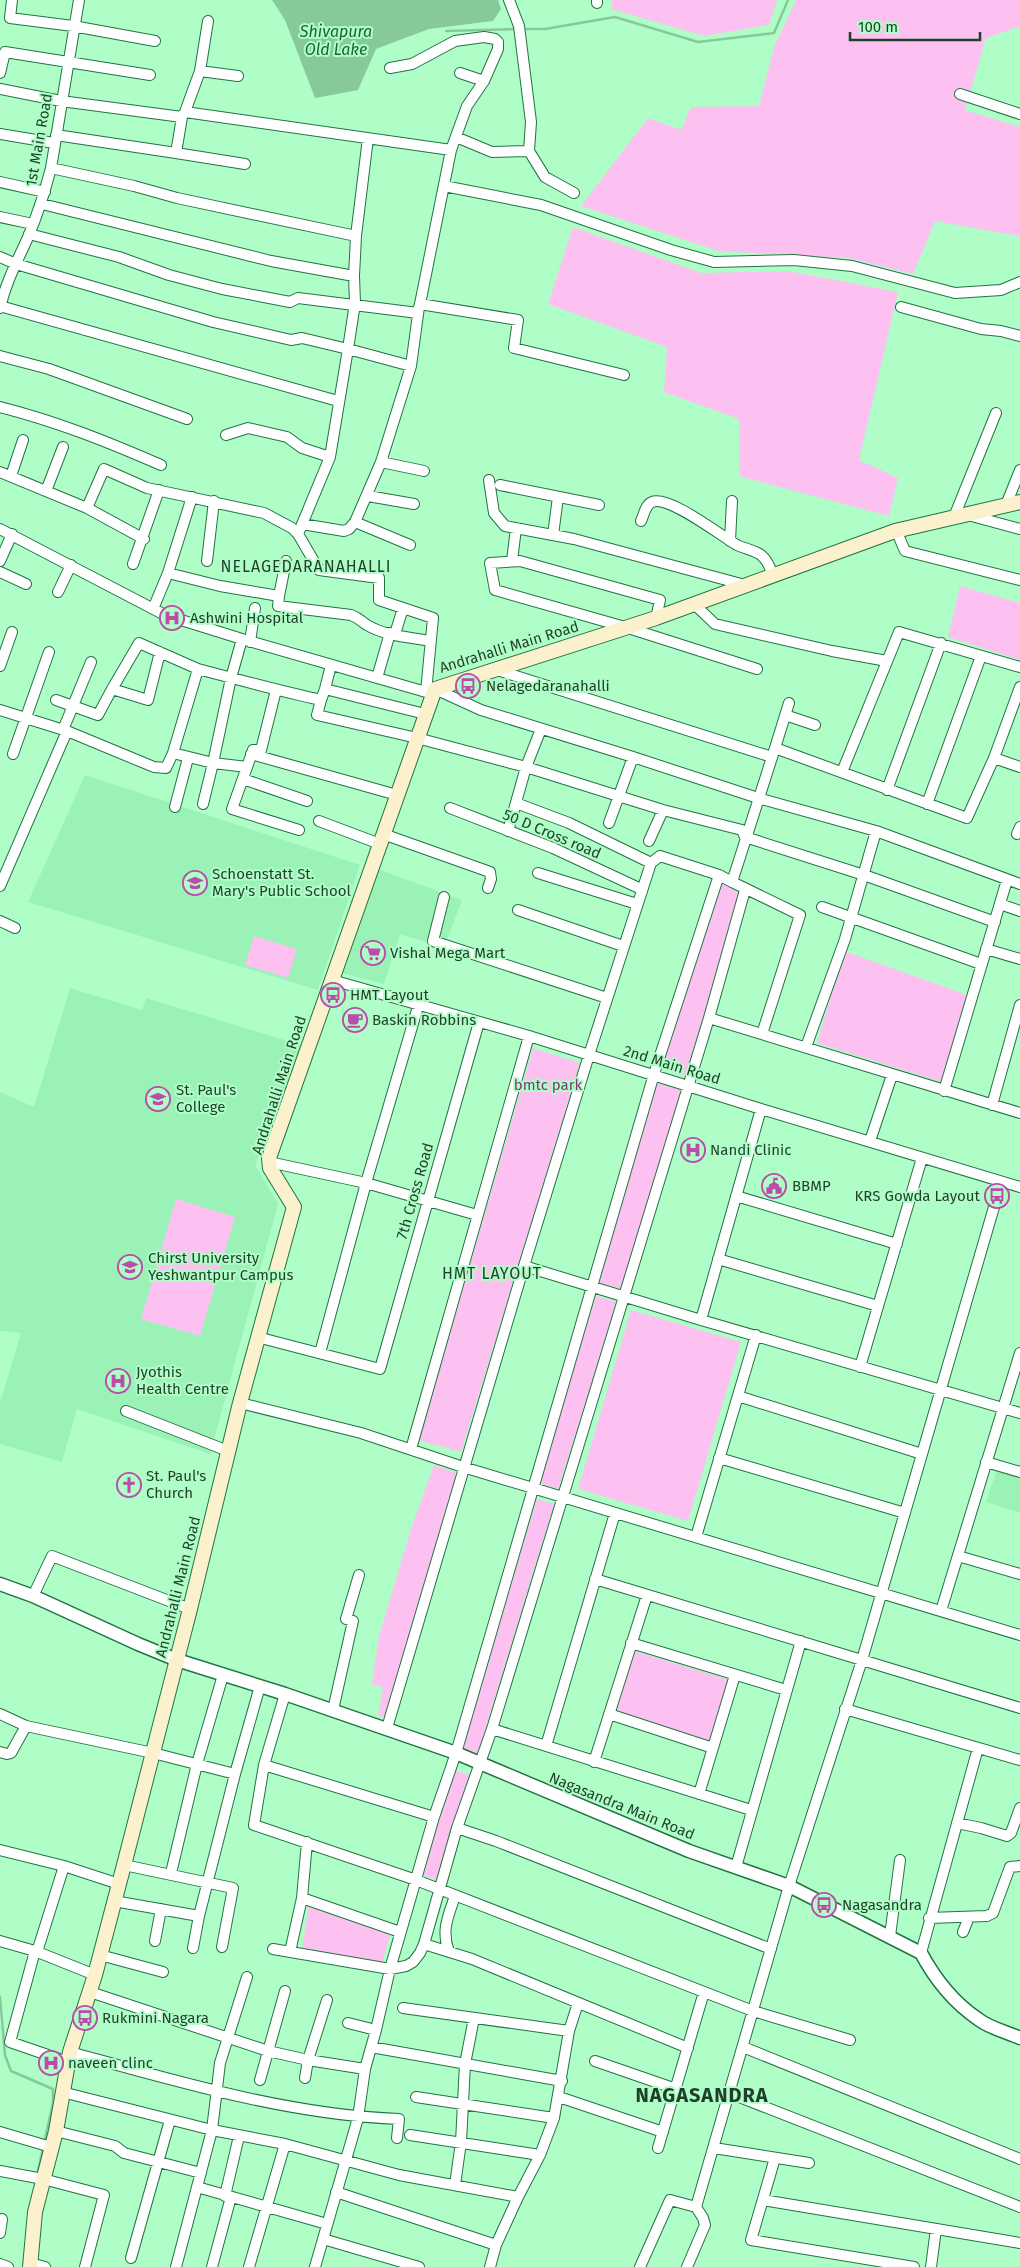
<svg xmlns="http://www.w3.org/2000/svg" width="1020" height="2267" font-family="'Fira Sans',sans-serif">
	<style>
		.built { fill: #9bf2b7 }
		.green { fill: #fcc1f0 }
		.water { fill: #88c99c }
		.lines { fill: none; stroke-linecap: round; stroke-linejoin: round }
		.stream { stroke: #88c99c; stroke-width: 2.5 }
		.minor-casing { stroke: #227344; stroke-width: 12 }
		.tertiary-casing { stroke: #227344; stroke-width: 15 }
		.secondary-casing { stroke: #227344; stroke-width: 16 }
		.minor { stroke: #fff; stroke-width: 10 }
		.tertiary { stroke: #fff; stroke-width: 12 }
		.secondary { stroke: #fbf1cd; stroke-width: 14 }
		.labels { text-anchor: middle; stroke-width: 4; stroke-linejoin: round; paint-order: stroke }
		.street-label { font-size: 15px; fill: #1f3f2a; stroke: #affec7 }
		.poi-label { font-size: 15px; fill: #1f3f2a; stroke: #affec7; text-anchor: start }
		.park-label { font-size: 15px; fill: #7f3974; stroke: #affec7 }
		.water-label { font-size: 16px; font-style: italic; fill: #1b633a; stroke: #affec7 }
		.neighbourhood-label { font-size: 16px; letter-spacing: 1px; fill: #1f3f2a; stroke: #affec7 }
		.district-label { font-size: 20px; font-weight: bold; letter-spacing: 1px; fill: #1f3f2a; stroke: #affec7 }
	</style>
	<rect width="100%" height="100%" fill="#affec7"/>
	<!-- built -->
	<path class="built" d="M85 775 360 865 318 990 28 902Z
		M378 869 462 900 444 948 400 934 384 984 342 973Z
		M70 988 142 1010 146 998 301 1045 255 1165 278 1204 210 1454 77 1409 62 1462 0 1444V1403L21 1333 0 1331V1092L34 1107Z
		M997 1469 1020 1477V1513L986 1502Z"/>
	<!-- green -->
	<path class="green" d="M612 0H777L769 25 704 36 611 9Z
		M796 0H1020V26L986 38 965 110 1020 127V236L935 221 913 274 848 258 719 251 581 206 648 118 681 130 691 107 759 106 774 47Z
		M573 227 701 273 788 271 898 292 859 460 898 478 889 516 739 476V419L664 392 667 347 548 304Z
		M960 586 1020 603V660L948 637Z
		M720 881 739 894 686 1077 660 1068Z
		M254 936 297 949 288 978 245 965Z
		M844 951 967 995 942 1082 817 1043Z
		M533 1048 580 1063 461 1452 419 1440Z
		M656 1083 682 1090 622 1289 596 1281Z
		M176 1199 235 1217 200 1336 141 1319Z
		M596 1296 617 1302 558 1489 538 1483Z
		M631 1310 741 1342 688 1521 578 1489Z
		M434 1465 459 1474 386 1718 378 1715 383 1688 372 1684 379 1636 411 1529Z
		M537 1499 554 1504 477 1756 460 1751Z
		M634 1651 730 1680 711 1741 615 1712Z
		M454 1770 470 1775 438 1880 422 1875Z
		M309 1904 391 1932 382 1963 302 1950Z"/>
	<!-- water -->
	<path class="water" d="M272 0H498L501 9 493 21 429 29 376 49 358 90 315 98 285 20Z"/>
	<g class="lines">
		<!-- stream -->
		<path class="stream" d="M522 29H545L615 17 698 42 774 33 788 0
			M446 31 517 29
			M0 1997 5 2055 11 2071 53 2089V2103L44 2143
			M37 2175 43 2148
			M23 2267 24 2259"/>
		<defs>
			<path id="minor" d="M12 0 10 18 73 26 155 41
				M509 0 519 26 531 122 529 151 545 177 574 193
				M597 3V0
				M390 68 412 64 455 41 484 37 495 39 498 42V49L484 81 467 106 451 150 420 304 518 320 514 348 624 375
				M200 71 238 76
				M0 73 5 52 150 75
				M460 73 484 81
				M0 89 61 101 182 117 185 112 451 150
				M960 94 1020 114
				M185 112 200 71 208 21
				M0 134 54 143
				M56 135 176 153 182 117
				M456 137 492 152 529 151
				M176 153 245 164
				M51 168 134 186 177 198 356 236 368 138
				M0 182 45 192
				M444 186 541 205 671 250 714 262 794 260 852 266 955 293 1001 290 1020 282
				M42 204 271 261 354 276 356 236
				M0 217 33 224
				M29 234 119 257 169 275 222 289 290 302 298 298 418 313
				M0 257 16 264 213 322 291 340 302 338 348 349 355 303 354 276
				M0 306 338 401
				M901 307 981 329 1001 331 1020 336
				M0 308C6 281 18 260 29 235 38 213 45 191 51 168L79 0
				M0 356 49 369 187 419
				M0 407C56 421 108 442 161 465
				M226 435 248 428 287 437 302 448 330 457
				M381 462 424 471
				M0 472 87 508 144 539
				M11 476 23 440
				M489 480 494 513 505 526 574 539 745 585
				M500 485 599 505
				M46 491 63 447
				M368 496 414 504
				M192 497 168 573 220 586 279 596 278 606 351 615C361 619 360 621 367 625 385 636 410 637 430 641
				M1006 505 1020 470
				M87 508 104 469 147 488 264 513 292 528 298 534 319 570 379 578V600L433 618 426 692
				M968 515 1020 529
				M954 517 996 413
				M641 521C644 515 645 505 652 502 669 495 721 536 737 545 745 549 759 551 764 558 768 562 771 570 773 575
				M302 524 344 531 349 529 355 522
				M0 529 165 615 242 639 426 692 435 689 481 710 633 757 758 798 876 831 1020 884
				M899 530V537L905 551 1020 580
				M298 534 330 457 348 349 411 366
				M553 535 558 497
				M730 541 732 501
				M410 545 355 522 381 462 411 366 419 307
				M0 561 12 534
				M207 561 214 501
				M512 561 516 528
				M133 564 159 490
				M0 572 26 584
				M58 592 71 565
				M279 596 286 561
				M694 604 715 624 832 651 887 661
				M153 609 168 573
				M656 618 660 600 520 561 490 563 495 590 625 627 757 669
				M395 634 403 608
				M242 639 231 678 213 763 173 753 198 669C239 680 280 691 321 700L317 715 417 738 526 767 663 810 742 830 745 837 864 875 995 922
				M250 642 255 608
				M160 652 148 700 112 689 139 643 198 669
				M0 666 12 632
				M494 669 772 757
				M377 678 390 633
				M325 689 331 665
				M56 700 98 715 112 689
				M321 700 325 689 425 714
				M0 710 67 731 154 767 166 768 173 753
				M785 715 815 725
				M63 730 91 662
				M775 748 789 703
				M13 754 49 652
				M251 754 397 795
				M994 758 1020 767
				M247 767 232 809 299 830
				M842 772 899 632 1020 667
				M243 779 307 801
				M887 790 941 643
				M516 803 569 823 651 863
				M203 804 213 763 247 767 253 750H261L276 690
				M927 804 981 656
				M175 807 188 758
				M450 808 553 848 641 889
				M319 821 380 844
				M609 823 633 757
				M508 831 526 767 541 729
				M383 834 490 872 491 879 488 888
				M1017 834 1020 827
				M649 841 663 810
				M538 873 637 904
				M732 882 800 915 762 1034
				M0 886 67 731
				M444 897 433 941 607 998
				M1000 904 1020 911
				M822 907 981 964
				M518 910 623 946
				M0 921 15 928
				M986 949 1020 959
				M332 980 529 1036 761 1109 1020 1187
				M709 1018 1020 1113
				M806 1047 845 939 876 831
				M944 1091 1007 880
				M992 1105 1020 1005
				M870 1141 892 1075
				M269 1162 366 1183 477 1215
				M736 1196 897 1244
				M718 1259 878 1306
				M524 1266 701 1320 1020 1413
				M701 1320 761 1109
				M257 1337 380 1369 479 1022
				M320 1353 366 1183 419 1003
				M860 1367 922 1158
				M738 1396 922 1454
				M240 1403 361 1433 463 1467 1020 1635
				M126 1411 228 1451
				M411 1449 529 1036
				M719 1458 905 1513
				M986 1462 1020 1472
				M696 1537 756 1335
				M958 1556 1020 1574
				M595 1579 1020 1708
				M33 1596 52 1556 190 1609
				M941 1611 1020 1353
				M631 1643 786 1690
				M285 1694 264 1765 254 1825 416 1880 753 2011 850 2040
				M845 1709 1020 1760
				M333 1710 353 1621 346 1619 359 1575
				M0 1714 26 1726
				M609 1714 713 1748
				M387 1728 524 1266 589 1055 651 863 660 856 719 875 732 882 775 748 967 818 994 758 1020 687
				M492 1729 751 1810
				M546 1746 615 1513
				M0 1752 7 1754 11 1753 26 1726 153 1753 235 1774
				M594 1762 647 1595
				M264 1765 434 1817
				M699 1794 735 1675
				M957 1823 981 1828 1007 1836 1011 1833 1020 1808
				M457 1828 492 1729 709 1018 745 890
				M0 1850 64 1866 119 1884
				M124 1865 233 1888 222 1947
				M736 1867 801 1641
				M171 1873 197 1764 223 1675
				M302 1898 400 1932
				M114 1901 199 1916 235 1774 260 1686
				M929 1918 987 1916 993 1913 1010 1867 1020 1866
				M963 1932 969 1917
				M890 1936 900 1860
				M0 1941 35 1951
				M155 1941 161 1909
				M424 1944 472 1959 688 2048
				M193 1948 199 1916
				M273 1949 390 1969 406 1966 413 1962 420 1953 424 1944 457 1828 496 1841 771 1949
				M37 1952 64 1866
				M290 1952 302 1898 307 1842
				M449 1952C441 1930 448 1917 455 1896
				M921 1953 978 1748
				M100 1955 163 1972
				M90 1992 268 2051 308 2060 365 2069
				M403 2008 569 2031
				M348 2023 376 2030
				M371 2047 562 2081
				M743 2047 1020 2159
				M70 2052C176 2081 289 2115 399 2119L397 2138
				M595 2061 676 2089
				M68 2062 10 2042 35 1951 95 1975
				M305 2078 308 2060 327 2000
				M260 2080 285 1991
				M62 2092 212 2130 285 2144 399 2175 518 2197 540 2155 554 2118 569 2031 578 2003
				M729 2093 1020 2207
				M416 2097 554 2118
				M559 2097 663 2132
				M56 2131 115 2146 124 2153 201 2173
				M0 2132 51 2147
				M410 2135 540 2155
				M658 2148 704 1992
				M714 2148 809 2163
				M775 2158 751 2240 914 2267
				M0 2171 43 2179 104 2195 85 2267
				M455 2185 461 2142 465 2064 474 2018
				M197 2187 327 2224
				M336 2192 496 2245
				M225 2196 239 2136
				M763 2200 1020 2243
				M696 2207 789 1886 862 1660 1001 1183
				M0 2233 2 2219
				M323 2239 419 2267
				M131 2258 170 2120
				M30 2263 45 2267
				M0 2264 8 2267
				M176 2267 212 2130 220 2063 247 1977
				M212 2267 231 2197
				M249 2267 285 2144
				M315 2267 358 2118 365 2069 376 2030 390 1969 434 1817 456 1753 654 1074 719 875
				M490 2267 496 2245 518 2197
				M640 2267 670 2200 696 2207 703 2218 705 2225 687 2267
				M931 2267 936 2229"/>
			<path id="tertiary" d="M0 1584 33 1596 138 1644 177 1660 285 1694 456 1753 689 1851 789 1886 921 1953C935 1979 953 2002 978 2019 989 2028 1007 2032 1020 2038"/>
			<path id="secondary" d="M30 2267 35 2212 56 2131 70 2052 95 1975 124 1865 190 1609 240 1403 294 1207 270 1168 269 1158 435 689 656 618 895 531 1020 502"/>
		</defs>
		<!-- minor casing -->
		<use href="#minor" class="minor-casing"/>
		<!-- tertiary casing -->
		<use href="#tertiary" class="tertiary-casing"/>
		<!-- secondary casing -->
		<use href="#secondary" class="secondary-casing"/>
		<!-- minor -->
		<use href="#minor" class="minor"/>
		<!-- tertiary -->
		<use href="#tertiary" class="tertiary"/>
		<!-- secondary -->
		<use href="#secondary" class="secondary"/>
	</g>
	<!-- icons -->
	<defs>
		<symbol id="hospital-ring" viewBox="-11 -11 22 22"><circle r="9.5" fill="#affec7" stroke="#bb4caa" stroke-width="1.5"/><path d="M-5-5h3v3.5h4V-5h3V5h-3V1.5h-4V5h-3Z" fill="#bb4caa"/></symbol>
		<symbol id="bus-ring" viewBox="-11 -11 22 22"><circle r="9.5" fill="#affec7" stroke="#bb4caa" stroke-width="1.5"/><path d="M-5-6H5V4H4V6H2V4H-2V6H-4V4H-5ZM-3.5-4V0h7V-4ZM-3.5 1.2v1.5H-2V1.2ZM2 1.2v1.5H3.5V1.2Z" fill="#bb4caa"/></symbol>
		<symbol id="school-ring" viewBox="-11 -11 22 22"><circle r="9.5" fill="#affec7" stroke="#bb4caa" stroke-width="1.5"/><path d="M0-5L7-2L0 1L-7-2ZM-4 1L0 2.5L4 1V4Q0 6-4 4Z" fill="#bb4caa"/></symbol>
		<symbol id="supermarket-ring" viewBox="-11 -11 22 22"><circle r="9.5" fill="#affec7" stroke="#bb4caa" stroke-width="1.5"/><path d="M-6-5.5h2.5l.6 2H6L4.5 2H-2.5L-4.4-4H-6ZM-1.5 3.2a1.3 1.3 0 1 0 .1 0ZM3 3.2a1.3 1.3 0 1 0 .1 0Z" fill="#bb4caa"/></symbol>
		<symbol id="cafe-ring" viewBox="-11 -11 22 22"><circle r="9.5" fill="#affec7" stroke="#bb4caa" stroke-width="1.5"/><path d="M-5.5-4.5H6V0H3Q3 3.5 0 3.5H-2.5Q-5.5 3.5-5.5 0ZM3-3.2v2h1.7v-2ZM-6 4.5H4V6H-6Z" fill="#bb4caa"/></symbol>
		<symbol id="university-ring" viewBox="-11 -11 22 22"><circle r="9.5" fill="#affec7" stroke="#bb4caa" stroke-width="1.5"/><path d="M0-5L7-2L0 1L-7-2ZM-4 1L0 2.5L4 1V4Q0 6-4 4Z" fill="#bb4caa"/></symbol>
		<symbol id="civic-ring" viewBox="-11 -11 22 22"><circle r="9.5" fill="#affec7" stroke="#bb4caa" stroke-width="1.5"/><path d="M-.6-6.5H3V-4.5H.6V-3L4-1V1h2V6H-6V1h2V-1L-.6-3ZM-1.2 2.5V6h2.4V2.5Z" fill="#bb4caa"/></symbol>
		<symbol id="church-ring" viewBox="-11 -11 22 22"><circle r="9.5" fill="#affec7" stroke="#bb4caa" stroke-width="1.5"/><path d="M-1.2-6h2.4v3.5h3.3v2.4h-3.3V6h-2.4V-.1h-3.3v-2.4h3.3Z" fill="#bb4caa"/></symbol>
	</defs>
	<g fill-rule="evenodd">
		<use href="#hospital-ring" x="158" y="604" width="28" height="28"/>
		<use href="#bus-ring" x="454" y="672" width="28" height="28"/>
		<use href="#school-ring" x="181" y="869" width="28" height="28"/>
		<use href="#supermarket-ring" x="359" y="939" width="28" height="28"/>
		<use href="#bus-ring" x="319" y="981" width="28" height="28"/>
		<use href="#cafe-ring" x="341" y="1006" width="28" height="28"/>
		<use href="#university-ring" x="144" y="1085" width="28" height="28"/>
		<use href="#hospital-ring" x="679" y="1136" width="28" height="28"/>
		<use href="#civic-ring" x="760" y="1172" width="28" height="28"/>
		<use href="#bus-ring" x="983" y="1182" width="28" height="28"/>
		<use href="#university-ring" x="116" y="1253" width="28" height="28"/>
		<use href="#hospital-ring" x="104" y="1367" width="28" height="28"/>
		<use href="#church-ring" x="115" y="1471" width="28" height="28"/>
		<use href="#bus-ring" x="810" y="1891" width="28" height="28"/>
		<use href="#bus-ring" x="71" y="2004" width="28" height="28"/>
		<use href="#hospital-ring" x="37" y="2049" width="28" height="28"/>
	</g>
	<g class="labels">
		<!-- street labels -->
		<g class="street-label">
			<text transform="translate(39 140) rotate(-80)" y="5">1st Main Road</text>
			<text transform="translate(509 647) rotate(-17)" y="5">Andrahalli Main Road</text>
			<text transform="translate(552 834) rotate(23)" y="5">50 D Cross road</text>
			<text transform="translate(672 1065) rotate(17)" y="5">2nd Main Road</text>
			<text transform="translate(279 1085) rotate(-72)" y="5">Andrahalli Main Road</text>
			<text transform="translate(415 1191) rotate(-74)" y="5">7th Cross Road</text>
			<text transform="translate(178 1587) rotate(-76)" y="5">Andrahalli Main Road</text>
			<text transform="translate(622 1806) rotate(22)" y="5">Nagasandra Main Road</text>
		</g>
		<!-- poi labels -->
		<g class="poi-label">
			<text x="190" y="623">Ashwini Hospital</text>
			<text x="486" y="691">Nelagedaranahalli</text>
			<text x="212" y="879">Schoenstatt St.<tspan x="212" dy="17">Mary's Public School</tspan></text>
			<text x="390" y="958">Vishal Mega Mart</text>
			<text x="350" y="1000">HMT Layout</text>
			<text x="372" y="1025">Baskin Robbins</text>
			<text x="176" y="1095">St. Paul's<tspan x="176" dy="17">College</tspan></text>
			<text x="710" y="1155">Nandi Clinic</text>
			<text x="792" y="1191">BBMP</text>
			<text x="980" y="1201" text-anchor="end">KRS Gowda Layout</text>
			<text x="148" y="1263">Chirst University<tspan x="148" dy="17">Yeshwantpur Campus</tspan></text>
			<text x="136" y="1377">Jyothis<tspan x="136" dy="17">Health Centre</tspan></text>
			<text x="146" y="1481">St. Paul's<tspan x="146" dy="17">Church</tspan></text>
			<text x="842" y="1910">Nagasandra</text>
			<text x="102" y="2023">Rukmini Nagara</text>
			<text x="68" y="2068">naveen clinc</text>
		</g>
		<!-- park labels -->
		<g class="park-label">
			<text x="548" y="1090">bmtc park</text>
		</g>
		<!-- water labels -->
		<g class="water-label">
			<text x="336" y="37">Shivapura<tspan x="336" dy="18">Old Lake</tspan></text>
		</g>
		<!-- neighbourhood labels -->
		<g class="neighbourhood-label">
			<text x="306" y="572">NELAGEDARANAHALLI</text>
			<text x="492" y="1279">HMT LAYOUT</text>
		</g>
		<!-- district labels -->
		<g class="district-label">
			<text x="702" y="2102">NAGASANDRA</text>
		</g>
	</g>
	<!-- scale -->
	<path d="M850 32v8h130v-8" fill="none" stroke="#1f3f2a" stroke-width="2.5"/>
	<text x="858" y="32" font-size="15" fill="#1f3f2a" stroke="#affec7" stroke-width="4" paint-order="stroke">100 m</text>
</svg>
